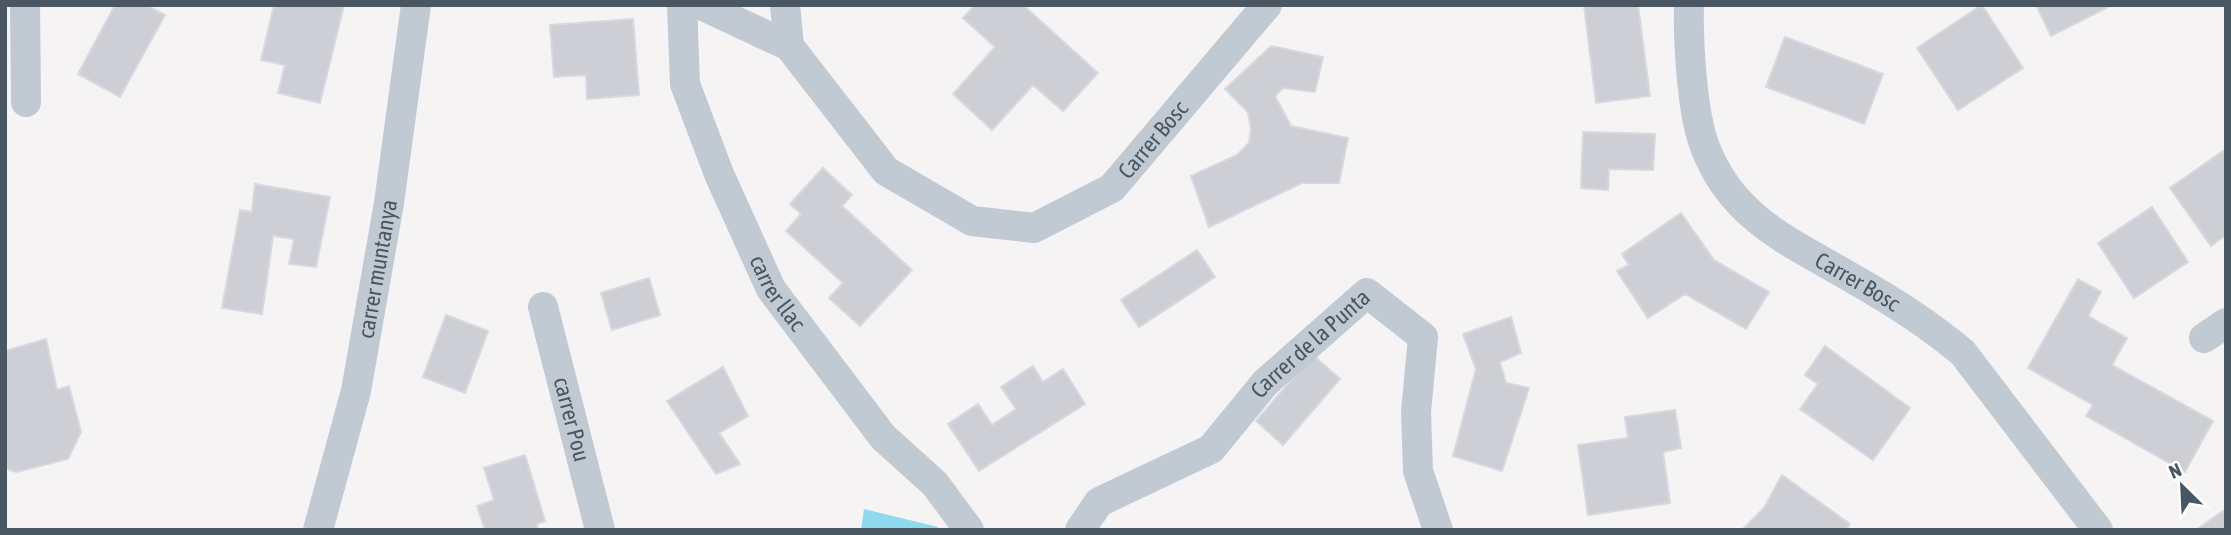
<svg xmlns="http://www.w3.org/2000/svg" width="2231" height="535" font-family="'Asap Condensed',sans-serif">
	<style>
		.water { fill: #90daee }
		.building { fill: #cdcfd5; stroke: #d7d9de; stroke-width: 2 }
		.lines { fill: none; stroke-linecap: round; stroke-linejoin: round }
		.minor { stroke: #c1cad2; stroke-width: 30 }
		.labels { text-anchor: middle; stroke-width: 7; stroke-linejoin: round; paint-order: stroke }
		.street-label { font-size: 23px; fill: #4a5661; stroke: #fff }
	</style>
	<rect width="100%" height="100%" fill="#f5f3f3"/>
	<!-- water -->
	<path class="water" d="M864 509 938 527V530H861Z"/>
	<!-- building -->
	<path class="building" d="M115 5H146L165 15 120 97 78 74Z
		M274 5H344L320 103 278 93 285 65 261 60Z
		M975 5H1023L1098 73 1063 111 1033 85 992 130 953 94 995 47 963 18Z
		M1584 5H1638L1650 96 1596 103Z
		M1982 5 2023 68 1958 110 1917 48Z
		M2036 5H2112L2051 36Z
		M633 19 639 95 587 99 586 75 554 77 550 25Z
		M1785 37 1883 74 1864 124 1766 87Z
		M1271 46 1323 57 1315 92 1283 88 1275 96 1291 126 1348 138 1339 183H1302L1209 227 1191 176 1237 155 1249 143 1251 130 1248 112 1225 89Z
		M1583 132 1655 134 1653 170 1609 169 1608 190 1581 188Z
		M2226 149V235L2211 246 2170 188Z
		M823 168 852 195 842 206 912 270 860 326 829 298 843 283 786 231 801 214 790 204Z
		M255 184 330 197 316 267 289 264 294 239 273 236 262 314 222 308 240 210 252 212Z
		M2152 207 2188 262 2134 298 2098 243Z
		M1681 213 1714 260 1769 292 1746 329 1685 294 1648 318 1617 271 1629 265 1622 254Z
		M1197 250 1215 277 1139 327 1121 300Z
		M649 278 660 315 612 330 601 293Z
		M2078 279 2101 292 2088 316 2127 338 2112 365 2213 421 2185 472 2086 416 2093 405 2028 368Z
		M446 315 488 331 465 393 423 377Z
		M1511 317 1521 353 1500 362 1506 383 1529 388 1502 471 1453 456 1476 369 1463 334Z
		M46 339 57 390 69 386 81 432 68 459 16 472 5 468V351Z
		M1825 346 1910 408 1873 460 1800 409 1818 384 1805 375Z
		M1313 355 1340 379 1283 445 1256 421Z
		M1033 366 1043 382 1063 369 1085 404 979 471 948 424 978 404 992 425 1016 409 1001 387Z
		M723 367 748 416 719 433 740 464 716 474 667 401Z
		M1675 410 1681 448 1663 452 1670 503 1588 515 1578 445 1628 438 1625 417Z
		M525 455 545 521 537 524 538 530H485L477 506 494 500 484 468Z
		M1782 475 1850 524 1846 530H1742L1764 508Z
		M2226 509V530H2196Z"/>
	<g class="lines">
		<!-- minor -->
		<g class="minor">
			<path d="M25 5 26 102"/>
			<path id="s1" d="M682 5 685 84 719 174 771 289 883 437 935 484 969 530"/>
			<path d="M701 5 789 46 785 5"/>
			<path id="s2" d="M1689 5C1688 42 1692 114 1705 147 1733 221 1795 244 1857 281 1894 302 1930 325 1963 353L2098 530"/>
			<path id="s3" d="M789 46 886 171 972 221 1034 228 1112 188 1267 5"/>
			<path id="s4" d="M543 307 600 530"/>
			<path d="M2204 338 2226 323"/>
			<path id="s5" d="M318 530 356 391 389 203 416 5"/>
			<path id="s6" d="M1080 530 1099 502 1211 449 1265 383 1367 293 1423 337 1416 412 1418 471 1438 530"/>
		</g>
	</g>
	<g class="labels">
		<!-- street labels -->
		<g class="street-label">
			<text dy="8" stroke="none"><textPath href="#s3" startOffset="471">Carrer Bosc</textPath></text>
			<text dy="8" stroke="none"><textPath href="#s5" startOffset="268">carrer muntanya</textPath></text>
			<text dy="8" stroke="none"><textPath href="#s2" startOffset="352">Carrer Bosc</textPath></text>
			<text dy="8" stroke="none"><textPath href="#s1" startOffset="308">carrer llac</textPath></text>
			<text dy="8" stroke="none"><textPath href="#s6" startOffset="303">Carrer de la Punta</textPath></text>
			<text dy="8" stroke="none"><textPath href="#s4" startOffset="116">carrer Pou</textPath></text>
		</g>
	</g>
	<!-- border -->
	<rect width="2231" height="535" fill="none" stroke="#4a5661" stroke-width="14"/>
	<!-- north arrow -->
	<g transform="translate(2182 486) rotate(336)" stroke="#ffffff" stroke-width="5" paint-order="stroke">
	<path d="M0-5L12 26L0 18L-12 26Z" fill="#4a5661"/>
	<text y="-10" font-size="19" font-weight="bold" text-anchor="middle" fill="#4a5661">N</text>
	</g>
</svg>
